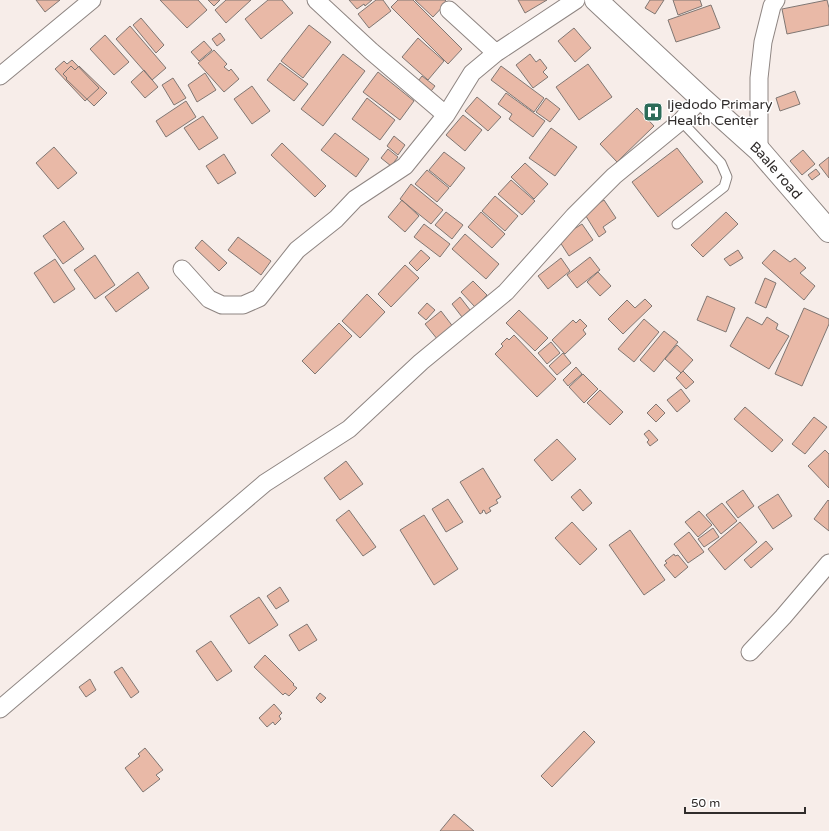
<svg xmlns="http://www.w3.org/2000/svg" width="829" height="831" font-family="'Varela Round',sans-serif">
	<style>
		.building { fill: #e9b9a7; stroke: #807773 }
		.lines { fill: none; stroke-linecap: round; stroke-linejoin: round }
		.lane-casing { stroke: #8e8582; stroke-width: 11 }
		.street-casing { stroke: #8e8582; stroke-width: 19 }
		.secondary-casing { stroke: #8e8582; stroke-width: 24 }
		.lane { stroke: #fff; stroke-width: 9 }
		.street { stroke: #fff; stroke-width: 17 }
		.secondary { stroke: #fff; stroke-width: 22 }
		.labels { text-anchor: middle; stroke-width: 3; stroke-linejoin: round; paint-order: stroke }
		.poi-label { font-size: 14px; fill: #302c2b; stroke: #fff; text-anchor: start }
		.street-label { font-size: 14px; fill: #302c2b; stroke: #fff }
	</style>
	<rect width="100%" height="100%" fill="#f7ede9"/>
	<!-- building -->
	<path class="building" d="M36 0H60L45 12Z
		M160 0H198L207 10 187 28Z
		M208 0H220L214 6Z
		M226 0H251L226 23 215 10Z
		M268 0H282L293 13 261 39 245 19Z
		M349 0H372L365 6 364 4 357 9Z
		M376 0H383L391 11 369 28 358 14Z
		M398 0H413L462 49 448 64 391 7Z
		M415 0H445L447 2 433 17Z
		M518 0H547L525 13Z
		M650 0H664L655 14 645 8Z
		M673 0H700L702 6 678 15Z
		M827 0 829 8V25L787 34 782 9Z
		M711 5 720 28 676 42 668 20Z
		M141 18 164 45 156 53 133 25Z
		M309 25 331 42 303 78 281 61Z
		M130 26 166 68 152 80 116 39Z
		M574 28 591 48 575 62 558 41Z
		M220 33 225 40 217 46 212 39Z
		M105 35 129 62 114 75 90 49Z
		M418 38 444 61 428 80 402 57Z
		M204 41 212 50 199 61 191 52Z
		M214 50 227 64 224 67 229 71 231 69 239 79 224 92 198 63Z
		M343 54 365 71 323 126 301 109Z
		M530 54 536 62 540 59 547 68 543 72 548 77 533 88 516 65Z
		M72 60 99 88 85 101 55 69 64 61 67 64Z
		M280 63 308 84 294 101 267 80Z
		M588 64 612 97 579 120 556 87Z
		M71 66 75 70 79 66 107 93 94 106 66 79 67 78 63 74Z
		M501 66 544 98 534 112 491 80Z
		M144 70 158 87 145 98 131 82Z
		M378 72 414 101 400 120 363 92Z
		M205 73 216 90 197 102 188 85Z
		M422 76 435 86 428 95 415 85Z
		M173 78 186 98 174 105 162 85Z
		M252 86 270 111 252 124 234 99Z
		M795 91 800 104 780 111 776 98Z
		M506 93 545 121 533 137 509 119 512 114 498 104Z
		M477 97 501 117 488 131 465 111Z
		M367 98 395 120 380 140 352 119Z
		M546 98 560 109 550 122 536 112Z
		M186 101 196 117 166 137 156 121Z
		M637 108 654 126 617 162 600 144Z
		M463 115 482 130 465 151 446 135Z
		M203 116 218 138 199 150 184 128Z
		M551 128 577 147 555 176 529 158Z
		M335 133 369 159 356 177 321 150Z
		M394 136 405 145 398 155 387 146Z
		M282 143 326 186 315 197 271 155Z
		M54 147 77 173 58 189 36 163Z
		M677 148 703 182 658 217 632 182Z
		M388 149 398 157 391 166 381 158Z
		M803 150 815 164 802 175 790 161Z
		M444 152 465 168 450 187 429 170Z
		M224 154 236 173 218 184 206 166Z
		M829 157V178L819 165Z
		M525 163 548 184 534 199 511 177Z
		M816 169 820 174 812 180 808 175Z
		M427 170 449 188 437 202 415 184Z
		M511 180 535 201 522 215 498 194Z
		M411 184 443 210 431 224 400 199Z
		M495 196 518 216 505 231 482 211Z
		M402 200 419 216 405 232 388 217Z
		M604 200 616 218 603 227 606 232 599 237 584 213Z
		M446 212 463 225 452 239 435 225Z
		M481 212 505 234 492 248 468 227Z
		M726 212 738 224 703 257 691 245Z
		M64 221 84 249 63 264 43 236Z
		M424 224 450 244 440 257 414 237Z
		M582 224 593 240 569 256 558 239Z
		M465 234 499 264 486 279 452 249Z
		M238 237 271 261 261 275 228 250Z
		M202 240 227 263 219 271 195 248Z
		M421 250 430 258 417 271 409 263Z
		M738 250 743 258 730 266 724 259Z
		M774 250 790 262 795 258 806 268 800 273 815 286 804 300 762 263Z
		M95 255 115 285 95 299 74 270Z
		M590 257 600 270 577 288 567 275Z
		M561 258 570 271 548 289 538 276Z
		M55 259 75 289 54 303 34 273Z
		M405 265 419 278 391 307 378 294Z
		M138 272 149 288 116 312 105 297Z
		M598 272 611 286 600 296 587 282Z
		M765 278 776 283 766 308 755 303Z
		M473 281 487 295 475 307 461 292Z
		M367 294 385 312 360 338 342 321Z
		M707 296 735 308 726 332 697 320Z
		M460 297 470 310 462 317 452 304Z
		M645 299 652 306 623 334 608 319 627 300 635 308Z
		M427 303 435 310 426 320 418 313Z
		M804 308 829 319V324L802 386 775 374Z
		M519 310 548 338 535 351 506 323Z
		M441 311 454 328 438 340 425 324Z
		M747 317 762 325 767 317 778 324 776 329 789 336 769 369 730 346Z
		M580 319 587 326 583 330 586 334 565 354 552 340 573 320 576 323Z
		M644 319 659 332 634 362 618 349Z
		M339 323 352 336 315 374 302 361Z
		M664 331 678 342 654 372 640 360Z
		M514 335 556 379 537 397 495 354 503 346 501 344 507 338 509 340Z
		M551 342 560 353 547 364 538 353Z
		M677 345 693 360 681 373 665 359Z
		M563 353 571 363 557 375 549 366Z
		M576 367 582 374 568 386 563 380Z
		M683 371 694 382 686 389 676 378Z
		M583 374 598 389 584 403 569 387Z
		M681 389 690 401 677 412 667 400Z
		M600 390 623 412 610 425 587 403Z
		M656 404 665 413 656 422 647 413Z
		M745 407 783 440 772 452 734 419Z
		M814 417 827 427 805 454 792 444Z
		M649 430 658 440 650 446 647 442 649 440 644 434Z
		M557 439 576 459 552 481 534 460Z
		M825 450 829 454V488L808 466Z
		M346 461 363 484 340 500 324 478Z
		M483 468 501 497 496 500 498 503 489 508 491 511 486 514 484 510 482 511 483 512 480 514 460 482Z
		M580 489 592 503 583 511 571 497Z
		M743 490 754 506 738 518 726 502Z
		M778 494 792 516 773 529 758 507Z
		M448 499 463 522 446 532 432 509Z
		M828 500 829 501V531L814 519Z
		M722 503 737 521 721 534 706 515Z
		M349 510 376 547 363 556 336 520Z
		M699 511 712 525 698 537 685 522Z
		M424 515 458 569 434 585 400 530Z
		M572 522 597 549 580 565 555 538Z
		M740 522 757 542 725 570 708 549Z
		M713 528 719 537 704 547 698 539Z
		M630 530 665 580 644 595 609 545Z
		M689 532 704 552 688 563 674 544Z
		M766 541 773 549 751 568 744 560Z
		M674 554 675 556 678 555 688 567 675 578 664 565 667 563 665 561Z
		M280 587 289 601 276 609 267 596Z
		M259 597 278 625 249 644 230 616Z
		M307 624 317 640 299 651 289 635Z
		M211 641 232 671 217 681 196 651Z
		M265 655 294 684 293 685 297 688 289 696 285 693 283 695 254 667Z
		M122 667 139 692 131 698 114 672Z
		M90 679 96 690 86 697 79 687Z
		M320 693 326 698 321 703 316 698Z
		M274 704 282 713 279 716 281 719 275 725 273 722 267 727 259 718Z
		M584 731 595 742 552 787 541 776Z
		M145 748 163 770 156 775 160 779 143 792 125 768 140 756 138 754Z
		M454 814 474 831H440Z"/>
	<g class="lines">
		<defs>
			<path id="lane" d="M677 224 724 187 727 177 721 163 681 121"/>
			<path id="street" d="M316 0 371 51 446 115
				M449 10 496 53
				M0 76 92 0
				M759 150V78L763 42 772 6 776 0
				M182 269 209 299 222 305H243L259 298 297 250 336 219 355 199 405 166 446 115 472 73 496 53 576 0
				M750 652 783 617 829 563
				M0 709 265 483 349 429 421 362 506 292 574 216 614 176 681 121 701 98"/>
			<g id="secondary">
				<path id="s1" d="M596 0 701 98 759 150 829 231"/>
			</g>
		</defs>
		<!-- lane casing -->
		<use href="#lane" class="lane-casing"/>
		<!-- street casing -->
		<use href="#street" class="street-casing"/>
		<!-- secondary casing -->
		<use href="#secondary" class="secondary-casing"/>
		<!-- lane -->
		<use href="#lane" class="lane"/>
		<!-- street -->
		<use href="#street" class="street"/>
		<!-- secondary -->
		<use href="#secondary" class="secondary"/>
	</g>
	<!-- icons -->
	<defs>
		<symbol id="hospital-square" viewBox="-11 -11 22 22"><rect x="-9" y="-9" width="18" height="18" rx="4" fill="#2d6c59" stroke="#fff"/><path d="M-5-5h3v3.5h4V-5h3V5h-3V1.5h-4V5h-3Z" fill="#fff"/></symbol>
	</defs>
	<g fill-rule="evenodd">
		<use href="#hospital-square" x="642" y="101" width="22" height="22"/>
	</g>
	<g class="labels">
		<!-- poi labels -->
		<g class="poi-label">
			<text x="667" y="109">Ijedodo Primary<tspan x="667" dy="16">Health Center</tspan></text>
		</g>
		<!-- street labels -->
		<g class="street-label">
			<text dy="5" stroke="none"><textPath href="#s1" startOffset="248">Baale road</textPath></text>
		</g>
	</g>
	<!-- scale -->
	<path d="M685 807v6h120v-6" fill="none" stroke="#302c2b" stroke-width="2"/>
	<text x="691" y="807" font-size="12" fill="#302c2b" stroke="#ffffff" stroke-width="3" paint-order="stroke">50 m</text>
</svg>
